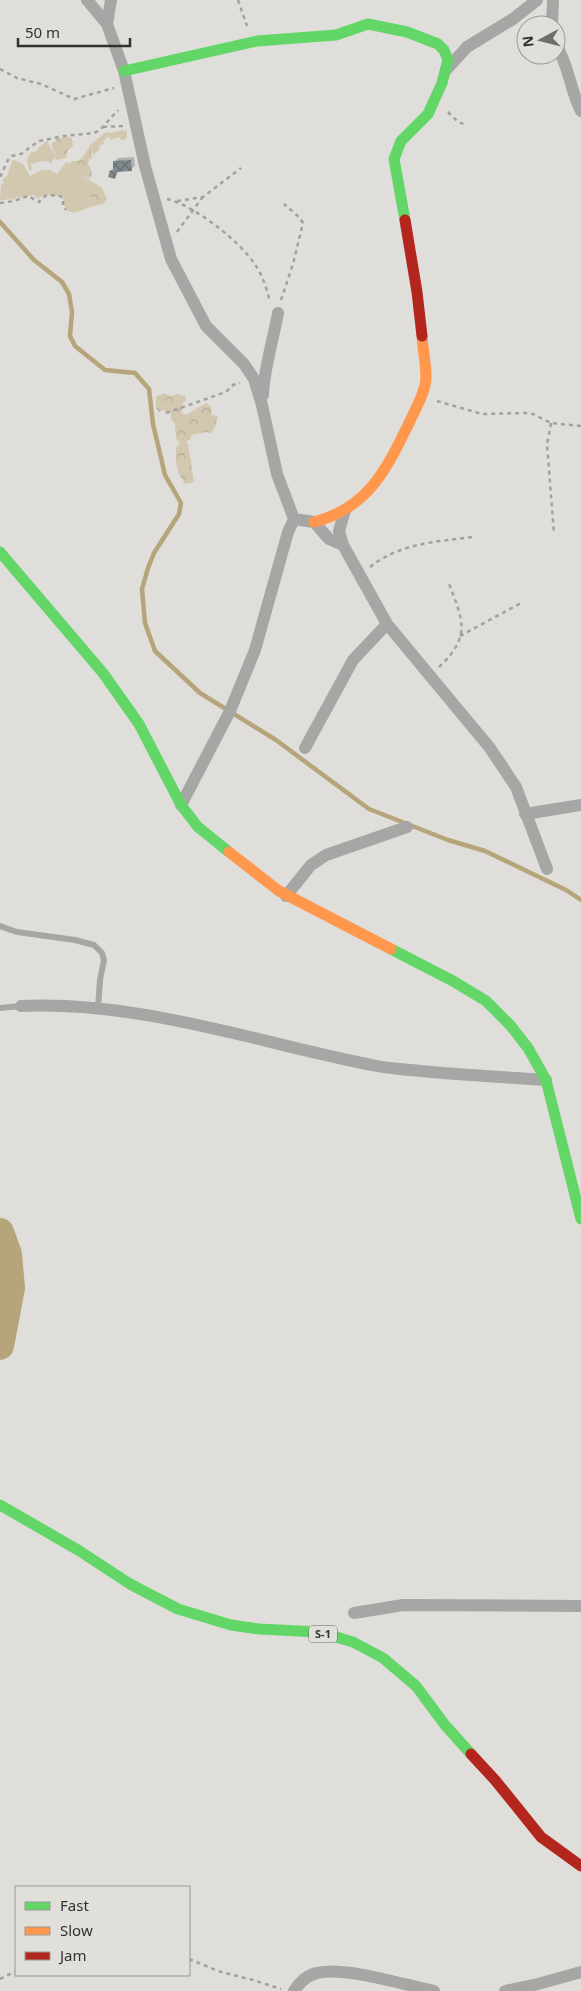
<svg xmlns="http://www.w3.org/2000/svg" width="581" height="1991" font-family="'Noto Sans',sans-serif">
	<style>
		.grass { fill: #d2c7af }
		.forest { fill: url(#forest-crowns) }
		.shadow { fill: #0003 }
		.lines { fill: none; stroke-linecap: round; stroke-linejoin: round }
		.stream { stroke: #b6a47a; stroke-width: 4.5 }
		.river { stroke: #b6a47a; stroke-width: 28 }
		.building { fill: url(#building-cross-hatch) }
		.path { stroke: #a2a1a0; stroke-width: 2.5; stroke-dasharray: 4 4; stroke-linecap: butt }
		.lane { stroke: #a6a6a5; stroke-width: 6 }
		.street { stroke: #a6a6a5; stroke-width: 12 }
		.fast { stroke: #63d668; stroke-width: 11 }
		.slow { stroke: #ff974d; stroke-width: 11 }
		.jam { stroke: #b3261e; stroke-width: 11 }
		.labels { text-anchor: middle; stroke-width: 5; stroke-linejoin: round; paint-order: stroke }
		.shield { fill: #e1dfda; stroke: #666562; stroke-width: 1 }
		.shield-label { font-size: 11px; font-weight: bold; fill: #32312f }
	</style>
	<defs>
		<pattern id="forest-crowns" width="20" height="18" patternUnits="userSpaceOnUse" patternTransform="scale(1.25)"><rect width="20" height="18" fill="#d2c7af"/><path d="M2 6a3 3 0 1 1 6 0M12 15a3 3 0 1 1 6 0" fill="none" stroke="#b5ab97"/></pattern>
		<pattern id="building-cross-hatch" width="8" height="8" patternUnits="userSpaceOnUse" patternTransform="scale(1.25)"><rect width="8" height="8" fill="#7f898f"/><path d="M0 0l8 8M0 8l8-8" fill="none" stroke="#697175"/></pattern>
	</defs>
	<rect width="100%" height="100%" fill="#e0dedb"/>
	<!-- grass -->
	<path class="grass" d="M122 130 127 131V137L125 140H121L119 137 111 140 109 137H106L105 140H103L104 144 100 145 99 150 93 155 91 144 106 132 111 133Z
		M47 141 57 160 54 158 51 164 47 161 37 162 35 164 31 163 32 170H29L27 161 30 153 37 151 39 147Z
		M14 160 23 164 30 176C39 169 49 167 57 174L66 162 69 164 72 161H77C81 171 87 180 91 190 93 196 91 200 94 206 80 210 65 221 63 198L61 196 43 195 38 199 33 195 18 198 17 196 14 199 0 200 1 185 4 183 2 181 3 179 7 176 12 161Z"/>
	<!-- forest -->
	<path class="forest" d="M67 137 72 138 73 146 68 150 66 158 57 160 51 144 56 141V139Z
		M91 144 92 158 89 159 88 164 92 172 91 177 88 179 102 188 107 199 103 204 94 206 89 192 91 190 85 183 87 179 78 167 77 161 82 158Z
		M164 393 170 396 178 394 186 397V400L182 404V413L186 415 206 403 211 406 212 415 218 416 215 427 211 433 206 432 191 435V439L185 442 188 444 194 482 185 484 179 474 176 463V447L180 444 176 438 175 424 171 419V413H166L164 410 159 412 156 408V397Z"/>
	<!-- shadow -->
	<path class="shadow" d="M134 157 135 166 131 169 119 170 115 178 111 171 114 167V162L118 158Z"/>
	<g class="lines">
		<!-- stream -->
		<path class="stream" d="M0 222 34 260 62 282 69 294 72 312 70 336 75 346 105 370 135 373 149 389 153 424 165 475 181 503 179 514 154 553 148 568 142 589 145 623 155 651 200 693 276 740 369 809 448 840 485 851 566 890 581 900"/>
		<!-- river -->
		<path class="river" d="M0 1232 8 1254 11 1288 0 1346"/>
	</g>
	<!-- building -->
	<path class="building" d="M131 160 132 171 117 172 115 179 108 177 110 170 113 171V161Z"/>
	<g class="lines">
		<!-- path -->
		<path class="path" d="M238 0 247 26
			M0 69 17 78 41 84 74 99 114 88
			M448 112 458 122 464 124
			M103 127 124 126
			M0 177 8 160 12 156 21 154 39 141 64 136 94 133 100 130 118 110
			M167 199C195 206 240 241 256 266 263 276 267 290 270 302
			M177 201 203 197 241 168
			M0 203 14 201 28 196 39 202 45 196 58 195 63 198V206L66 210
			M177 232 202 198
			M281 300 293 264 303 223 300 218 284 204
			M437 401 482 414 525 413 533 414 551 423 581 426
			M166 413 226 392 233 385 240 383
			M551 423 547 445 548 457 554 534
			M370 567C400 543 435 542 472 537
			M460 636 521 603
			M439 667C473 635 462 619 448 581
			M189 1959 221 1972 253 1980 281 1989
			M0 1979 16 1971"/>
		<!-- lane -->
		<path class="lane" d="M0 926 17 932 75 940 94 945 102 953 104 960 100 980 98 1008
			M0 1008 21 1006"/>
		<!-- street -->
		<path class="street" d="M87 0 107 24
			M111 0 107 24 124 71 145 166 171 259 206 326 244 364 254 379 262 405 277 474 294 519 288 532 255 650 230 711 181 805
			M552 25 553 0
			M556 45C569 65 570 90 581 111
			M446 70 467 47 513 19 537 0
			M263 395C264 368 273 341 278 313
			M294 519 314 522 329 539 343 545 387 624 490 748 516 787 547 869
			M343 545 339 531 345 510
			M305 748 353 660 387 624
			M525 814 581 805
			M286 896 311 865 326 855 407 827
			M21 1006C142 1001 255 1042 372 1065 388 1069 405 1069 421 1071 463 1075 504 1077 546 1080
			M354 1613 403 1605 581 1606
			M294 1991C300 1982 307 1975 317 1973 344 1966 405 1985 434 1991
			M505 1991 538 1984 581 1972"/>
		<!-- fast -->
		<path class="fast" d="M124 71 257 41 336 35 368 24 407 32 438 44 444 50 448 60 442 83 428 114 401 141 394 159 405 220
			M0 552 103 673 139 724 181 805 198 827 229 852
			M391 949 453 981 486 1001 510 1025 528 1048 546 1080 581 1219
			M0 1505 78 1550 130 1584 178 1609 231 1625 259 1629 319 1632 353 1642 383 1658 416 1686 445 1725 471 1754"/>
		<!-- slow -->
		<path class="slow" d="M314 522C369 508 387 468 410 421 416 408 425 393 426 378 426 364 423 350 422 336
			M229 852 279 891 391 949"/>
		<!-- jam -->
		<path class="jam" d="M405 220 417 292 422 336
			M471 1754 495 1780 541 1837 581 1866"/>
	</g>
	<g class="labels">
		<!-- shield labels -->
		<rect class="shield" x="309" y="1625.5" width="28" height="17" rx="4"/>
		<g class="shield-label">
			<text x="323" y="1638">S-1</text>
		</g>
	</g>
	<!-- legend -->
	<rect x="15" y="1886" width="175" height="90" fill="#e1dfda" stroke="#9b9996"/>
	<rect x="25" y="1902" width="25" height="8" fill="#63d668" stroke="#9b9996"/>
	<text x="60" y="1911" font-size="15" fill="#32312f">Fast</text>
	<rect x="25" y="1927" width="25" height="8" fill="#ff974d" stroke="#9b9996"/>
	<text x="60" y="1936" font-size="15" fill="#32312f">Slow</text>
	<rect x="25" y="1952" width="25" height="8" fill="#b3261e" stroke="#9b9996"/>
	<text x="60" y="1961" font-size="15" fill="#32312f">Jam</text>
	<!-- north arrow -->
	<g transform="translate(541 40) rotate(263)"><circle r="24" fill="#e1dfda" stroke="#9b9996"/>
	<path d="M0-4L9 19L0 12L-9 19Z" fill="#6f6e6b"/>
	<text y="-8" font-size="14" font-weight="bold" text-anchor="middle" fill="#32312f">N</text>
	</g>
	<!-- scale -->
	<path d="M18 38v8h112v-8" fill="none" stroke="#32312f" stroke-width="2.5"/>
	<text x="25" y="38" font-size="15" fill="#32312f" stroke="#e1dfda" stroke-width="4" paint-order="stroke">50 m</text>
</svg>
